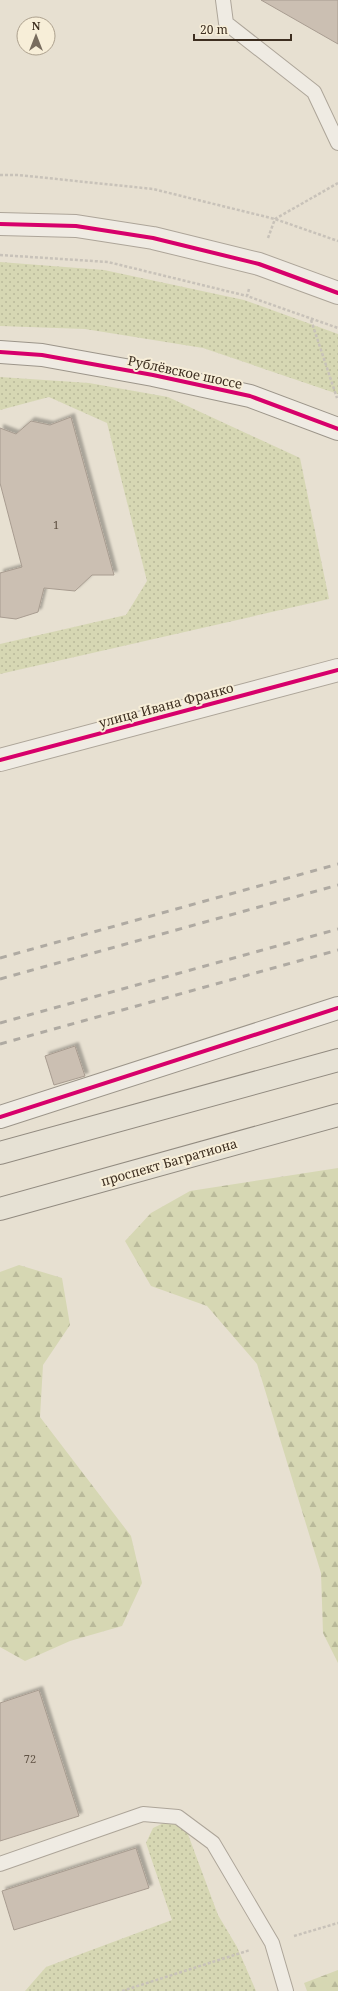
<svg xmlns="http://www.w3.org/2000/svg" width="338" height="1991" font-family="'Noto Serif',serif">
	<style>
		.grass { fill: url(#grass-dots) }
		.forest { fill: url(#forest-firs) }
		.building { fill: #cbbfb2; stroke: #a89c90; filter: url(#shadow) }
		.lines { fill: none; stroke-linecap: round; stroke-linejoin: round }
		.lane-casing { stroke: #ada599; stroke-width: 16 }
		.street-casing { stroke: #ada599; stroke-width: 24 }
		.secondary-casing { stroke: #9c958a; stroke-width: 24 }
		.primary-casing { stroke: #928b80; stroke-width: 24 }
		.path { stroke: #c8c2b9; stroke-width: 2.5; stroke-dasharray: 3 2; stroke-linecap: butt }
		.lane { stroke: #efebe3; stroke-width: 14 }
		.street { stroke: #efebe3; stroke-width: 22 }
		.secondary { stroke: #efebe3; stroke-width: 22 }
		.primary { stroke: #e6e1d4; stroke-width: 22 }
		.rail { stroke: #afaaa2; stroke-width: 3; stroke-dasharray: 7 7; stroke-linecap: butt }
		.cycleway-casing { stroke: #f7eed8; stroke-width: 6 }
		.cycleway { stroke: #d6006c; stroke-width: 4 }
		.labels { text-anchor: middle; stroke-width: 4; stroke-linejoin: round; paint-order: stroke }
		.number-label { font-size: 11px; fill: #605244 }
		.street-label { font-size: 13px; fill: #3d2e20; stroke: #f7eed8 }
	</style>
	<defs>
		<pattern id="grass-dots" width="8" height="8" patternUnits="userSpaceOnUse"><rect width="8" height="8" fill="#d6d7b3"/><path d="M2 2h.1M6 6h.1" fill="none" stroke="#b9b99a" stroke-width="1.8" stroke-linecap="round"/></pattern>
		<pattern id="forest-firs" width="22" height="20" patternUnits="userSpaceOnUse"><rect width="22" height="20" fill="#d6d7b3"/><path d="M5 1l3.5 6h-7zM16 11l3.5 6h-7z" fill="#b9b99a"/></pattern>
		<filter id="shadow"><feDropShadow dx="3.5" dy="-3.5" stdDeviation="1" flood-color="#0004"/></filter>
	</defs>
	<rect width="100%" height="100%" fill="#e7e0d1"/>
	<!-- grass -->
	<path class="grass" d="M0 262 104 270 244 300 338 334V394L203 348 85 329 0 326Z
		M0 377 89 383 168 397 300 458 329 599 0 674V644L126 615 147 581 107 423 49 397 0 410Z
		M168 1821 186 1829 218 1915 237 1947 256 1991H25L46 1967 172 1920 146 1843 153 1828Z"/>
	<!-- forest -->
	<path class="forest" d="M338 1168V1663L323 1633 321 1573 257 1364 207 1306 151 1286 125 1241 151 1213 190 1191Z
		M19 1265 62 1278 70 1325 43 1365 40 1417 131 1536 142 1583 122 1626 70 1641 25 1661 0 1647V1272Z
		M338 1970V1991H307L304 1983Z"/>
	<!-- building -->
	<path class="building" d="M261 0H338V44Z
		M71 417 114 575H92L75 591 44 588 38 612 16 619 0 617V573L22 567 0 483V428L16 434 31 421 50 425Z
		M75 1046 85 1076 54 1085 45 1056Z
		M39 1690 79 1816 0 1841V1703Z
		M136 1848 149 1888 14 1930 2 1891Z"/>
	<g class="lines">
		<defs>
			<path id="lane" d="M223 0 226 23 314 92 338 143
				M0 1864 143 1814 178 1817 213 1843 272 1943 286 1991"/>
			<path id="street" d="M0 224 76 226 153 238 259 264 338 293
				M0 760 338 670"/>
			<path id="secondary" d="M0 352 42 355 153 375 250 396 338 429
				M0 1117 338 1008"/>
			<path id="primary" d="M0 1153 338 1060
				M0 1209 338 1115"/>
		</defs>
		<!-- lane casing -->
		<use href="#lane" class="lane-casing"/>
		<!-- street casing -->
		<use href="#street" class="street-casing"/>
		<!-- secondary casing -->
		<use href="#secondary" class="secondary-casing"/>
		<!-- primary casing -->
		<use href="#primary" class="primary-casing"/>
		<!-- path -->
		<path class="path" d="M0 175H18L153 189 275 219 338 241
			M268 238 275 219 338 183
			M0 255 108 262 247 296
			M249 289 247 296 338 328
			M311 320 337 398
			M294 1936 338 1923
			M122 1991 250 1950"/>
		<!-- lane -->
		<use href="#lane" class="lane"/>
		<!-- street -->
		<use href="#street" class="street"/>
		<!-- secondary -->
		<use href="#secondary" class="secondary"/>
		<!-- primary -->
		<use href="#primary" class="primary"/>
		<!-- rail -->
		<path class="rail" d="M0 958 338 864
			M0 979 338 885
			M0 1023 338 929
			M0 1044 338 950"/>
		<defs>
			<path id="cycleway" d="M0 224 76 226 153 238 259 264 338 293
				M0 352 42 355 153 375 250 396 338 429
				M0 760 338 670
				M0 1117 338 1008"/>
		</defs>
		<!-- cycleway casing -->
		<use href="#cycleway" class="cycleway-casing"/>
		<!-- cycleway -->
		<use href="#cycleway" class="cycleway"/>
	</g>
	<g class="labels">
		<!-- number labels -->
		<g class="number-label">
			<text x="56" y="529">1</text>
			<text x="30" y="1763">72</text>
		</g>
		<!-- street labels -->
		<g class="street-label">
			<text transform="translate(185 372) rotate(12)" y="5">Рублёвское шоссе</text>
			<text transform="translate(166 705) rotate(-15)" y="5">улица Ивана Франко</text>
			<text transform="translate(169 1162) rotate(-16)" y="5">проспект Багратиона</text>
		</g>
	</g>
	<!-- north arrow -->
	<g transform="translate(36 36)"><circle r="19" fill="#f7eed8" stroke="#ada18e"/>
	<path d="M0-3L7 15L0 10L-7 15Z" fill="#786c5e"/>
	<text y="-6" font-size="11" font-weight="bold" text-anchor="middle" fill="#3d2e20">N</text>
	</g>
	<!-- scale -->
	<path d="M194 34v6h97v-6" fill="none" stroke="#3d2e20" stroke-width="2"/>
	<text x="200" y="34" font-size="12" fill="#3d2e20" stroke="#f7eed8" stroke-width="3" paint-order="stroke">20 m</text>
</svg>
